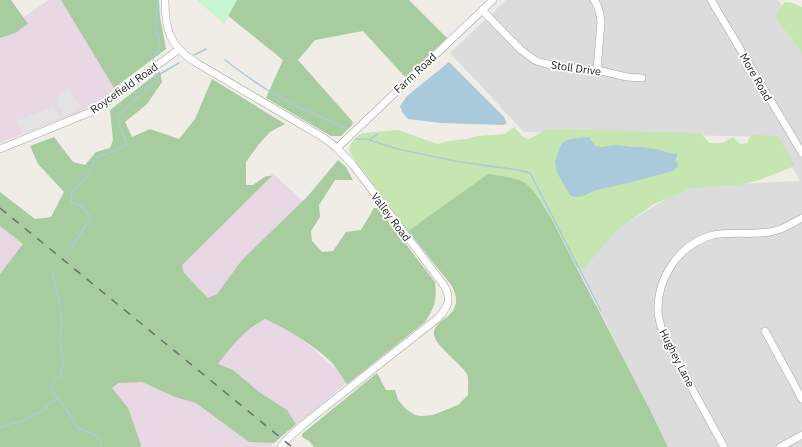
<svg xmlns="http://www.w3.org/2000/svg" width="802" height="447" font-family="'IBM Plex Sans',sans-serif">
	<style>
		.residential { fill: #dddcdc }
		.industrial { fill: #e8d8e3 }
		.grass { fill: #c5e6b0 }
		.forest { fill: #a7cc9e }
		.park { fill: #c6f6cf }
		.parking { fill: #e3e3e3 }
		.water { fill: #a9cada }
		.lines { fill: none; stroke-linecap: round; stroke-linejoin: round }
		.stream { stroke: #a9cada; stroke-width: 1.5 }
		.minor-casing { stroke: #a3a3a3; stroke-width: 8 }
		.minor { stroke: #fff; stroke-width: 7 }
		.rail { stroke: #6d6d6d; stroke-width: 1.5; stroke-dasharray: 8 8; stroke-linecap: butt }
		.labels { text-anchor: middle; stroke-width: 3.5; stroke-linejoin: round; paint-order: stroke }
		.street-label { font-size: 11px; fill: #1f1f1f; stroke: #fff }
	</style>
	<rect width="100%" height="100%" fill="#efede6"/>
	<!-- residential -->
	<path class="residential" d="M506 0H778L802 35V447H668L578 267 616 229 688 186 800 181 776 137 524 132 450 53Z"/>
	<!-- industrial -->
	<path class="industrial" d="M49 0H65L121 86 98 102 80 112 0 143V33Z
		M272 173 304 202 209 304 174 270Z
		M0 224 25 244 0 294Z
		M265 306 349 381 290 430 212 363Z
		M151 342 273 441 272 447H130L104 396Z"/>
	<!-- grass -->
	<path class="grass" d="M785 2 793 3 802 7V54L789 35 775 19 777 12Z
		M514 127 523 137 529 139 548 129 701 133 709 143H722L733 137 740 144 747 143 751 135 778 136 795 166 759 180 739 185 692 188 654 204 619 228 584 268H577L551 218 538 197 488 175 408 231 352 156 349 151 350 145 352 142 360 134 374 132 398 130 438 144 449 141 466 139 478 136 505 134Z"/>
	<!-- forest -->
	<path class="forest" d="M0 0H11L28 24 15 33 0 38Z
		M61 0H159L160 17 166 49 114 88Z
		M236 0H409L447 38 405 77 363 31 315 40 298 60 353 122 352 125 341 136H331L266 98 283 60 227 15Z
		M160 71 162 82 147 104 125 122 132 137 150 129 179 139 195 119 212 79 285 124 270 132 259 144 246 162V185H253L266 176H272L182 265 184 273 208 298 217 294 242 260 307 197 338 160 346 167 353 180H335L319 205 320 217 311 231 312 241 322 252 333 251 346 232 361 230 374 208H378L435 282C437 300 435 307 425 322L347 384C341 376 336 366 328 359 310 343 287 329 265 319 245 329 231 347 218 364L233 370 259 392 287 410 296 424 274 443 249 442 196 403 175 397 142 382 118 383 112 388 128 408 141 445 140 447H0V274L23 244 0 226V192L35 219 51 217 64 192 38 164 30 146 54 137 73 162 85 165 96 152 110 148 113 140 110 110Z
		M488 174C498 176 517 177 525 183 535 190 544 207 551 218L650 410 668 447H314L309 441 302 437V434L377 373 386 390H395L398 400 406 409 415 415 421 416 433 415 458 405 468 395C468 389 469 379 467 374 460 363 435 345 434 335 432 317 468 318 452 286L408 231Z"/>
	<!-- park -->
	<path class="park" d="M197 0H237L224 24Z"/>
	<!-- parking -->
	<path class="parking" d="M69 89 82 107 64 118 56 98Z
		M54 106 59 118 23 133 17 121Z"/>
	<!-- water -->
	<path class="water" d="M449 62 504 117 507 123 503 125 441 123 408 119 402 112 400 106 407 96Z
		M589 137 595 146 601 147 616 145 633 147H640L655 149 674 154 677 153V157L675 160 677 162 678 166 673 171 624 184 596 190 583 196 574 197 570 195 560 178 557 172 555 162 559 149 562 143 570 139Z"/>
	<g class="lines">
		<!-- stream -->
		<path class="stream" d="M194 55 206 49
			M225 60C242 73 258 85 276 95 299 108 322 118 346 128
			M154 65 153 57 161 46 156 28 157 0
			M155 75 160 74 179 63
			M356 139H366L398 149 454 161 518 170 530 173 601 311
			M369 140 378 134
			M71 248 91 218 82 206 71 203 72 192 86 178 97 157C108 155 116 148 127 145L117 117 156 80 155 71
			M53 270 54 282 60 304 62 324 60 338 63 361 61 375 53 381 52 391 67 410 78 428 94 434 100 439 101 447
			M0 427 23 421 35 414 43 412 49 404 58 399"/>
		<defs>
			<path id="minor" d="M165 0C165 29 169 45 195 62L324 138 337 148 353 165 443 284C452 298 449 306 438 318L310 419 288 438 281 447
				M594 0C599 6 600 14 601 22L597 70
				M711 0 802 153
				M482 10 521 50 536 61 543 63 561 67 597 70 627 77 642 78
				M337 148 493 0
				M0 149 93 111 107 102 178 50
				M765 331 802 399
				M724 447 666 341C662 331 659 322 658 312 657 278 679 244 713 235 733 231 754 236 774 231 784 229 793 223 802 218
				M780 447 802 435"/>
		</defs>
		<!-- minor casing -->
		<use href="#minor" class="minor-casing"/>
		<!-- minor -->
		<use href="#minor" class="minor"/>
		<!-- rail -->
		<path class="rail" d="M0 208 292 447"/>
	</g>
	<g class="labels">
		<!-- street labels -->
		<g class="street-label">
			<text transform="translate(576 68) rotate(8)" y="4">Stoll Drive</text>
			<text transform="translate(415 73) rotate(-43)" y="4">Farm Road</text>
			<text transform="translate(756 77) rotate(60)" y="4">More Road</text>
			<text transform="translate(124 88) rotate(-35)" y="4">Roycefield Road</text>
			<text transform="translate(391 217) rotate(53)" y="4">Valley Road</text>
			<text transform="translate(677 358) rotate(63)" y="4">Hughey Lane</text>
		</g>
	</g>
</svg>
